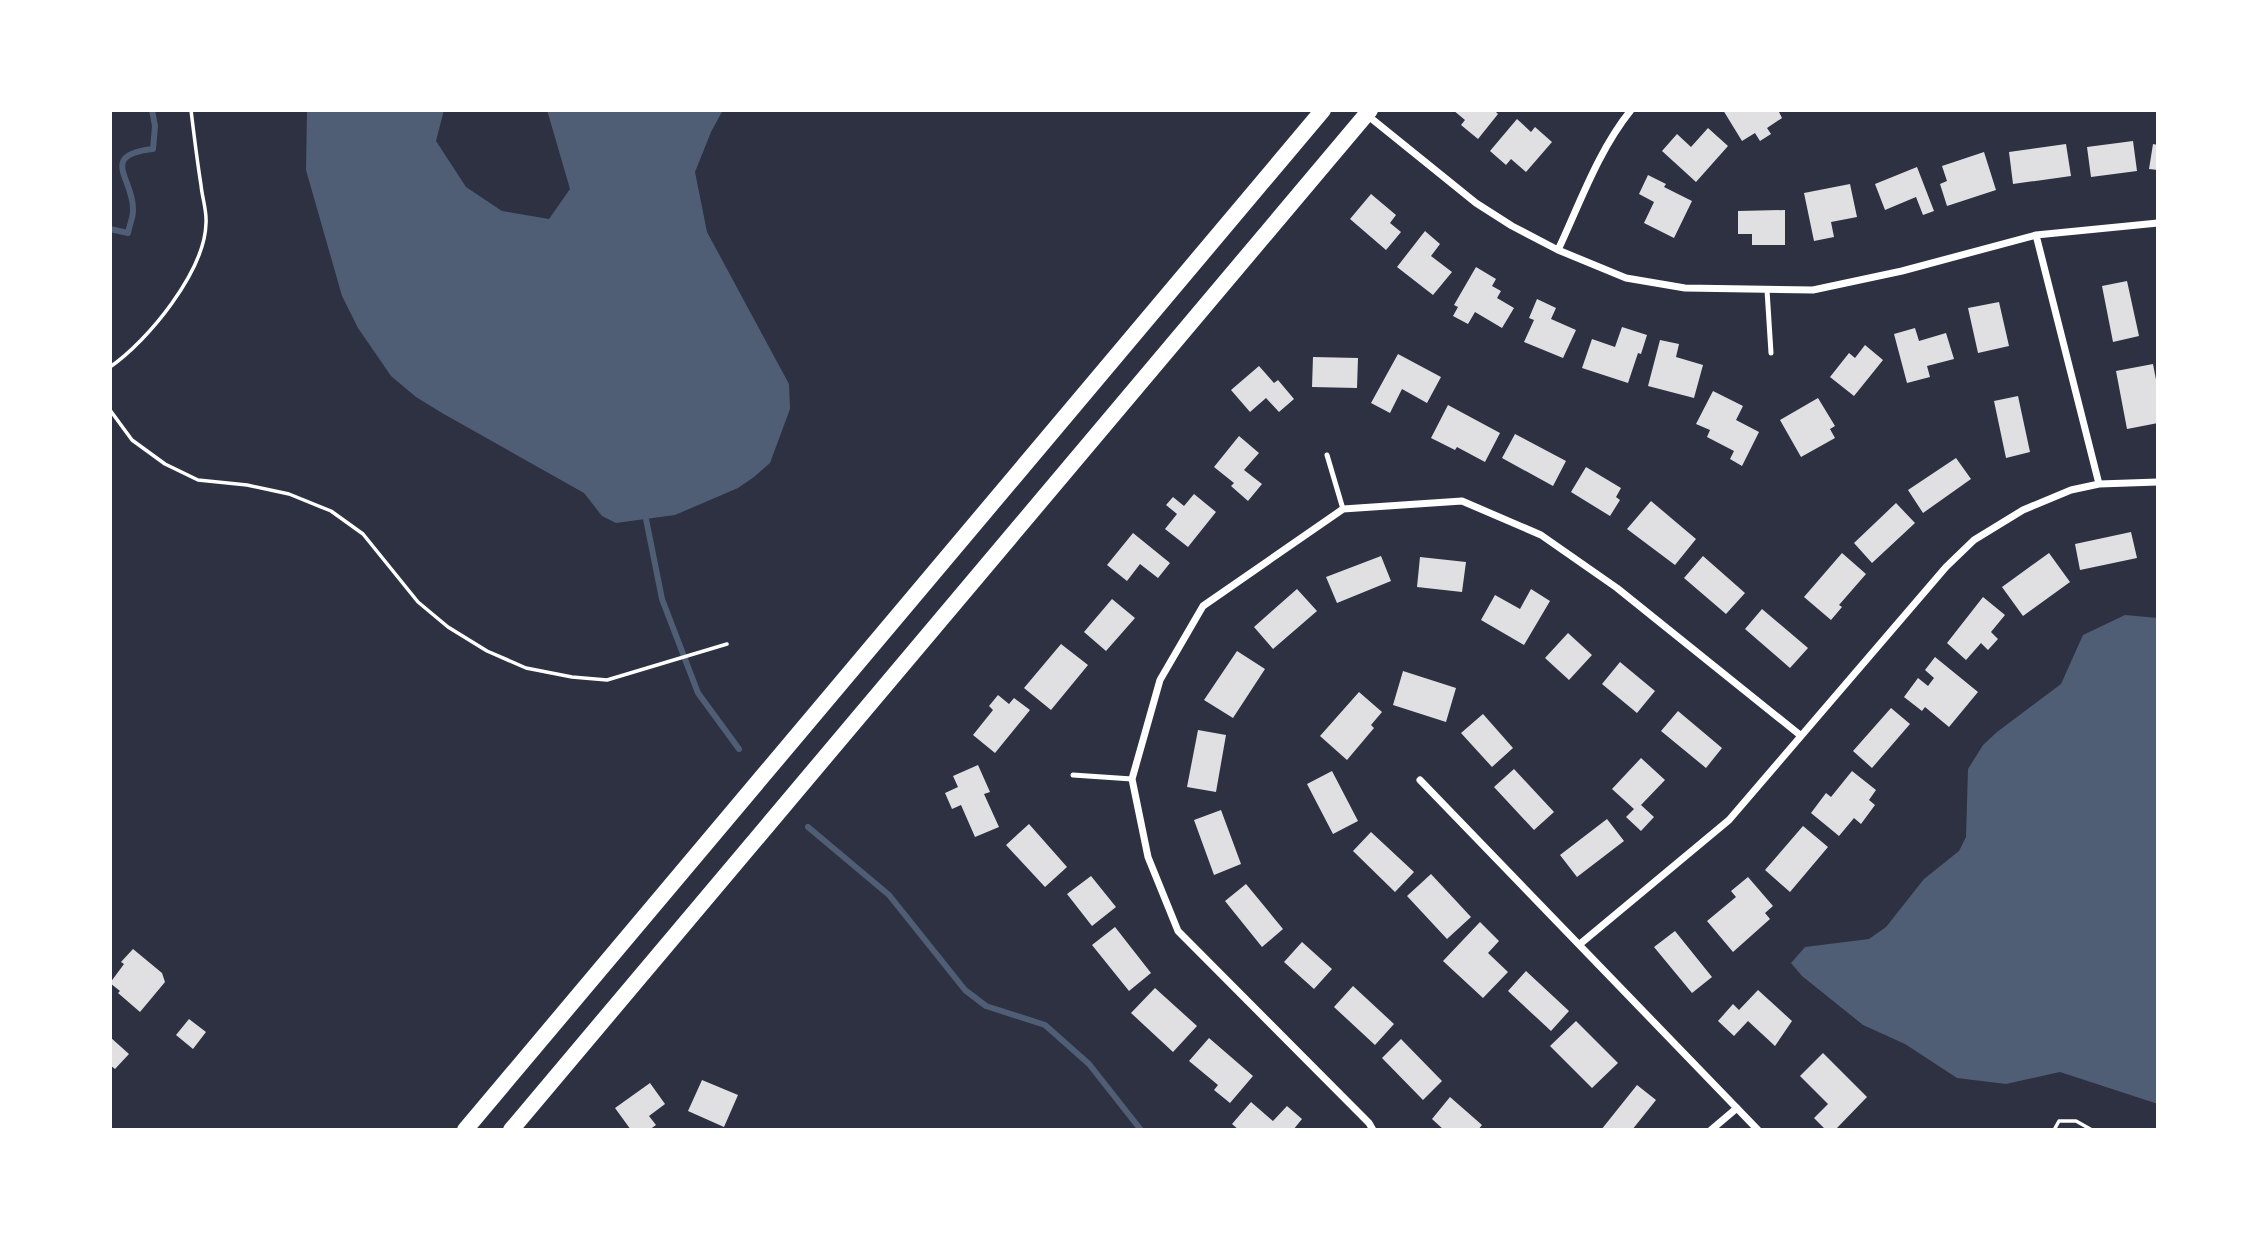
<svg xmlns="http://www.w3.org/2000/svg" width="2268" height="1240" font-family="'Sofia Sans Condensed',sans-serif">
	<style>
		.water { fill: #4f5d75 }
		.lines { fill: none; stroke-linecap: round; stroke-linejoin: round }
		.stream { stroke: #4f5d75; stroke-width: 6 }
		.building { fill: #e0e0e3 }
		.path { stroke: #fff; stroke-width: 3.5 }
		.service { stroke: #fff; stroke-width: 5 }
		.minor { stroke: #fff; stroke-width: 7 }
		.primary { stroke: #fff; stroke-width: 16 }
	</style>
	<rect width="100%" height="100%" fill="#2d3142"/>
	<!-- water -->
	<path class="water" d="M307 110H444L436 141 466 187 502 211 549 219 570 189 547 110H723L711 132 695 172 707 232 789 384 790 409 770 463 754 477 738 488 675 515 616 523 602 516 584 493 442 413 416 397 391 376 358 328 342 296 306 170Z
		M2125 615 2158 618V1104L2060 1072 2006 1084 1957 1078 1905 1044 1863 1025 1802 976 1791 963 1805 947 1869 939 1886 927 1924 879 1959 851 1966 837 1968 769 1983 745 1997 732 2061 684 2083 635Z"/>
	<g class="lines">
		<!-- stream -->
		<path class="stream" d="M110 229 128 233C129 226 133 218 133 211 135 180 97 155 153 149L155 126 152 110
			M646 519 662 599 698 693 739 749
			M808 827 889 895 965 990 986 1006 1045 1025 1089 1064 1141 1130"/>
	</g>
	<!-- building -->
	<path class="building" d="M1453 110H1494L1498 114 1478 139 1461 125 1465 120Z
		M1723 110H1778L1782 118 1767 128 1771 134 1760 141 1755 133 1742 141Z
		M1517 119 1531 132 1535 127 1552 142 1526 172 1511 159 1506 165 1490 151Z
		M1708 128 1728 146 1696 182 1662 151 1677 134 1691 147Z
		M2133 141 2137 171 2091 177 2087 147Z
		M2066 144 2071 176 2013 184 2009 152Z
		M2153 144 2158 145V170L2149 169Z
		M1984 152 1996 190 1947 206 1940 184 1947 181 1942 166Z
		M1917 167 1934 211 1923 215 1916 197 1885 210 1875 184Z
		M1648 175 1666 184 1664 187 1692 201 1674 238 1644 223 1654 202 1639 194Z
		M1850 184 1857 217 1831 222 1834 237 1814 241 1804 193Z
		M1371 194 1396 215 1390 223 1401 232 1386 250 1350 219Z
		M1785 210V245H1752V234H1738V211Z
		M1425 231 1440 244 1431 256 1452 272 1433 295 1397 267Z
		M1476 267 1496 279 1492 286 1501 291 1497 298 1514 308 1502 328 1475 312 1468 324 1453 316 1458 307 1454 305Z
		M2127 281 2139 336 2113 342 2102 286Z
		M1537 299 1556 308 1551 319 1576 330 1563 358 1524 342 1534 320 1529 318Z
		M1999 302 2009 346 1978 353 1968 308Z
		M1622 327 1647 335 1641 354 1638 353 1628 383 1582 368 1592 339 1615 347Z
		M1915 328 1919 341 1946 333 1954 359 1927 366 1930 377 1907 383 1894 334Z
		M1660 340 1679 344 1676 357 1703 365 1694 398 1648 386Z
		M1865 345 1883 360 1854 396 1830 377 1849 353 1855 358Z
		M1398 354 1441 377 1427 403 1402 389 1390 413 1371 403Z
		M1313 357 1358 358 1357 388 1312 387Z
		M2153 364 2158 390V423L2127 429 2116 371Z
		M1259 366 1274 383 1278 380 1294 399 1279 412 1266 398 1250 412 1231 390Z
		M1713 391 1743 406 1736 420 1759 432 1742 466 1730 459 1734 451 1707 437 1710 430 1696 424Z
		M2018 396 2030 452 2006 458 1994 401Z
		M1818 398 1835 426 1830 429 1835 438 1801 457 1780 420Z
		M1448 405 1500 433 1485 462 1457 447 1455 450 1431 438Z
		M1515 434 1566 461 1553 486 1502 458Z
		M1239 436 1259 453 1244 470 1262 484 1248 501 1231 486 1234 483 1214 467Z
		M1956 458 1971 479 1923 513 1908 490Z
		M1586 467 1621 488 1616 497 1620 500 1610 516 1571 492Z
		M1194 494 1216 512 1188 547 1165 529 1177 514 1166 505 1173 497 1184 506Z
		M1651 501 1696 539 1675 565 1627 529Z
		M1896 503 1915 523 1872 563 1854 543Z
		M2131 532 2137 558 2080 570 2075 544Z
		M1133 533 1170 563 1158 578 1140 564 1127 581 1107 565Z
		M1842 553 1866 574 1839 605 1842 607 1831 620 1804 597Z
		M2049 553 2070 582 2023 616 2002 587Z
		M1381 556 1391 581 1337 603 1326 577Z
		M1703 556 1745 593 1726 614 1684 578Z
		M1420 557 1466 562 1462 592 1417 587Z
		M1297 589 1317 611 1273 649 1254 627Z
		M1531 589 1550 601 1524 645 1481 620 1495 595 1520 609Z
		M1983 597 2005 615 1991 632 1998 639 1988 650 1981 643 1966 660 1947 643Z
		M1112 599 1135 618 1106 651 1084 632Z
		M1762 609 1808 648 1790 668 1745 629Z
		M1568 633 1592 655 1569 680 1545 658Z
		M1061 644 1088 665 1051 710 1024 688Z
		M1237 651 1265 669 1233 718 1204 700Z
		M1935 657 1978 692 1949 727 1925 707 1922 711 1904 697 1918 678 1928 686 1934 678 1925 670Z
		M1620 662 1655 691 1637 713 1602 684Z
		M1403 671 1456 688 1446 722 1393 705Z
		M1359 692 1382 712 1371 725 1374 728 1347 760 1320 736Z
		M998 695 1009 704 1014 698 1030 710 995 753 973 735 993 710 989 706Z
		M1891 708 1910 724 1872 768 1853 751Z
		M1678 711 1722 748 1706 768 1661 731Z
		M1483 714 1513 748 1492 767 1461 733Z
		M1198 730 1226 735 1216 792 1187 787Z
		M1641 758 1665 780 1641 805 1654 817 1641 831 1626 817 1634 809 1612 789Z
		M978 765 990 792 984 794 999 827 975 837 961 805 952 809 945 793 958 787 953 776Z
		M1514 769 1554 812 1534 830 1494 787Z
		M1332 771 1358 821 1333 834 1307 784Z
		M1852 771 1876 790 1869 800 1875 805 1861 824 1854 818 1839 836 1811 813 1826 793 1831 797Z
		M1221 810 1241 864 1214 875 1194 820Z
		M1607 819 1624 841 1577 877 1560 855Z
		M1029 824 1067 867 1045 887 1006 845Z
		M1803 826 1828 847 1790 892 1765 870Z
		M1371 832 1414 872 1395 892 1353 851Z
		M1431 874 1471 917 1447 939 1407 896Z
		M1091 876 1116 907 1092 926 1067 894Z
		M1748 877 1773 906 1765 913 1770 919 1733 952 1707 921 1736 897 1731 891Z
		M1246 884 1283 929 1262 947 1225 901Z
		M1480 922 1499 941 1488 953 1508 972 1483 998 1443 961Z
		M1115 927 1151 973 1129 991 1092 945Z
		M1675 931 1712 977 1692 993 1654 947Z
		M1302 942 1332 969 1314 989 1284 962Z
		M133 949 162 973 165 982 140 1012 118 993 120 991 110 983 124 964 121 962Z
		M1526 971 1569 1011 1551 1031 1508 991Z
		M1353 986 1394 1024 1375 1045 1334 1007Z
		M1155 988 1197 1026 1173 1052 1131 1013Z
		M1758 990 1792 1021 1775 1046 1748 1021 1734 1036 1718 1021 1733 1004 1739 1010Z
		M189 1019 206 1032 193 1049 176 1035Z
		M1576 1021 1618 1063 1592 1088 1550 1046Z
		M110 1037 129 1054 115 1069 110 1065Z
		M1209 1038 1253 1076 1230 1103 1214 1090 1218 1085 1189 1061Z
		M1401 1039 1442 1081 1423 1100 1382 1058Z
		M1823 1053 1867 1097 1835 1130H1826L1814 1118 1828 1104 1800 1076Z
		M702 1080 738 1095 724 1127 688 1111Z
		M650 1083 665 1104 649 1116 656 1125 649 1130H631L615 1108Z
		M1637 1085 1656 1100 1632 1130H1601Z
		M1450 1097 1482 1125 1478 1130H1444L1432 1119Z
		M1251 1102 1273 1121 1287 1106 1302 1119 1293 1130H1239L1232 1124Z"/>
	<g class="lines">
		<!-- path -->
		<path class="path" d="M110 367C148 341 205 271 206 223 207 211 202 197 201 185 197 160 194 135 191 110
			M110 410 132 440 165 464 198 480 247 485 289 494 331 511 363 534 418 602 448 627 487 651 526 668 572 677 607 680 727 644
			M2054 1130 2059 1121H2076L2092 1130"/>
		<!-- service -->
		<path class="service" d="M1767 290 1771 353
			M1327 455 1343 509
			M1073 775 1132 779"/>
		<!-- minor -->
		<path class="minor" d="M1367 115 1476 203 1512 226 1558 250 1626 278 1685 288 1813 290 1902 271 2036 235 2158 223
			M2036 235 2099 484
			M1558 250C1580 203 1598 151 1631 110
			M1420 780 1758 1130
			M1580 944 1729 820 1946 567 1974 540 2023 510 2071 490 2099 484 2158 482
			M1373 1130 1369 1123 1178 931 1148 857 1132 779 1160 680 1203 606 1343 509 1462 501 1541 535 1617 588 1800 735
			M1711 1130 1737 1108"/>
		<!-- primary -->
		<path class="primary" d="M465 1130 1323 110
			M511 1130 1370 110"/>
	</g>
	<!-- border -->
	<rect width="2268" height="1240" fill="none" stroke="#ffffff" stroke-width="224"/>
</svg>
